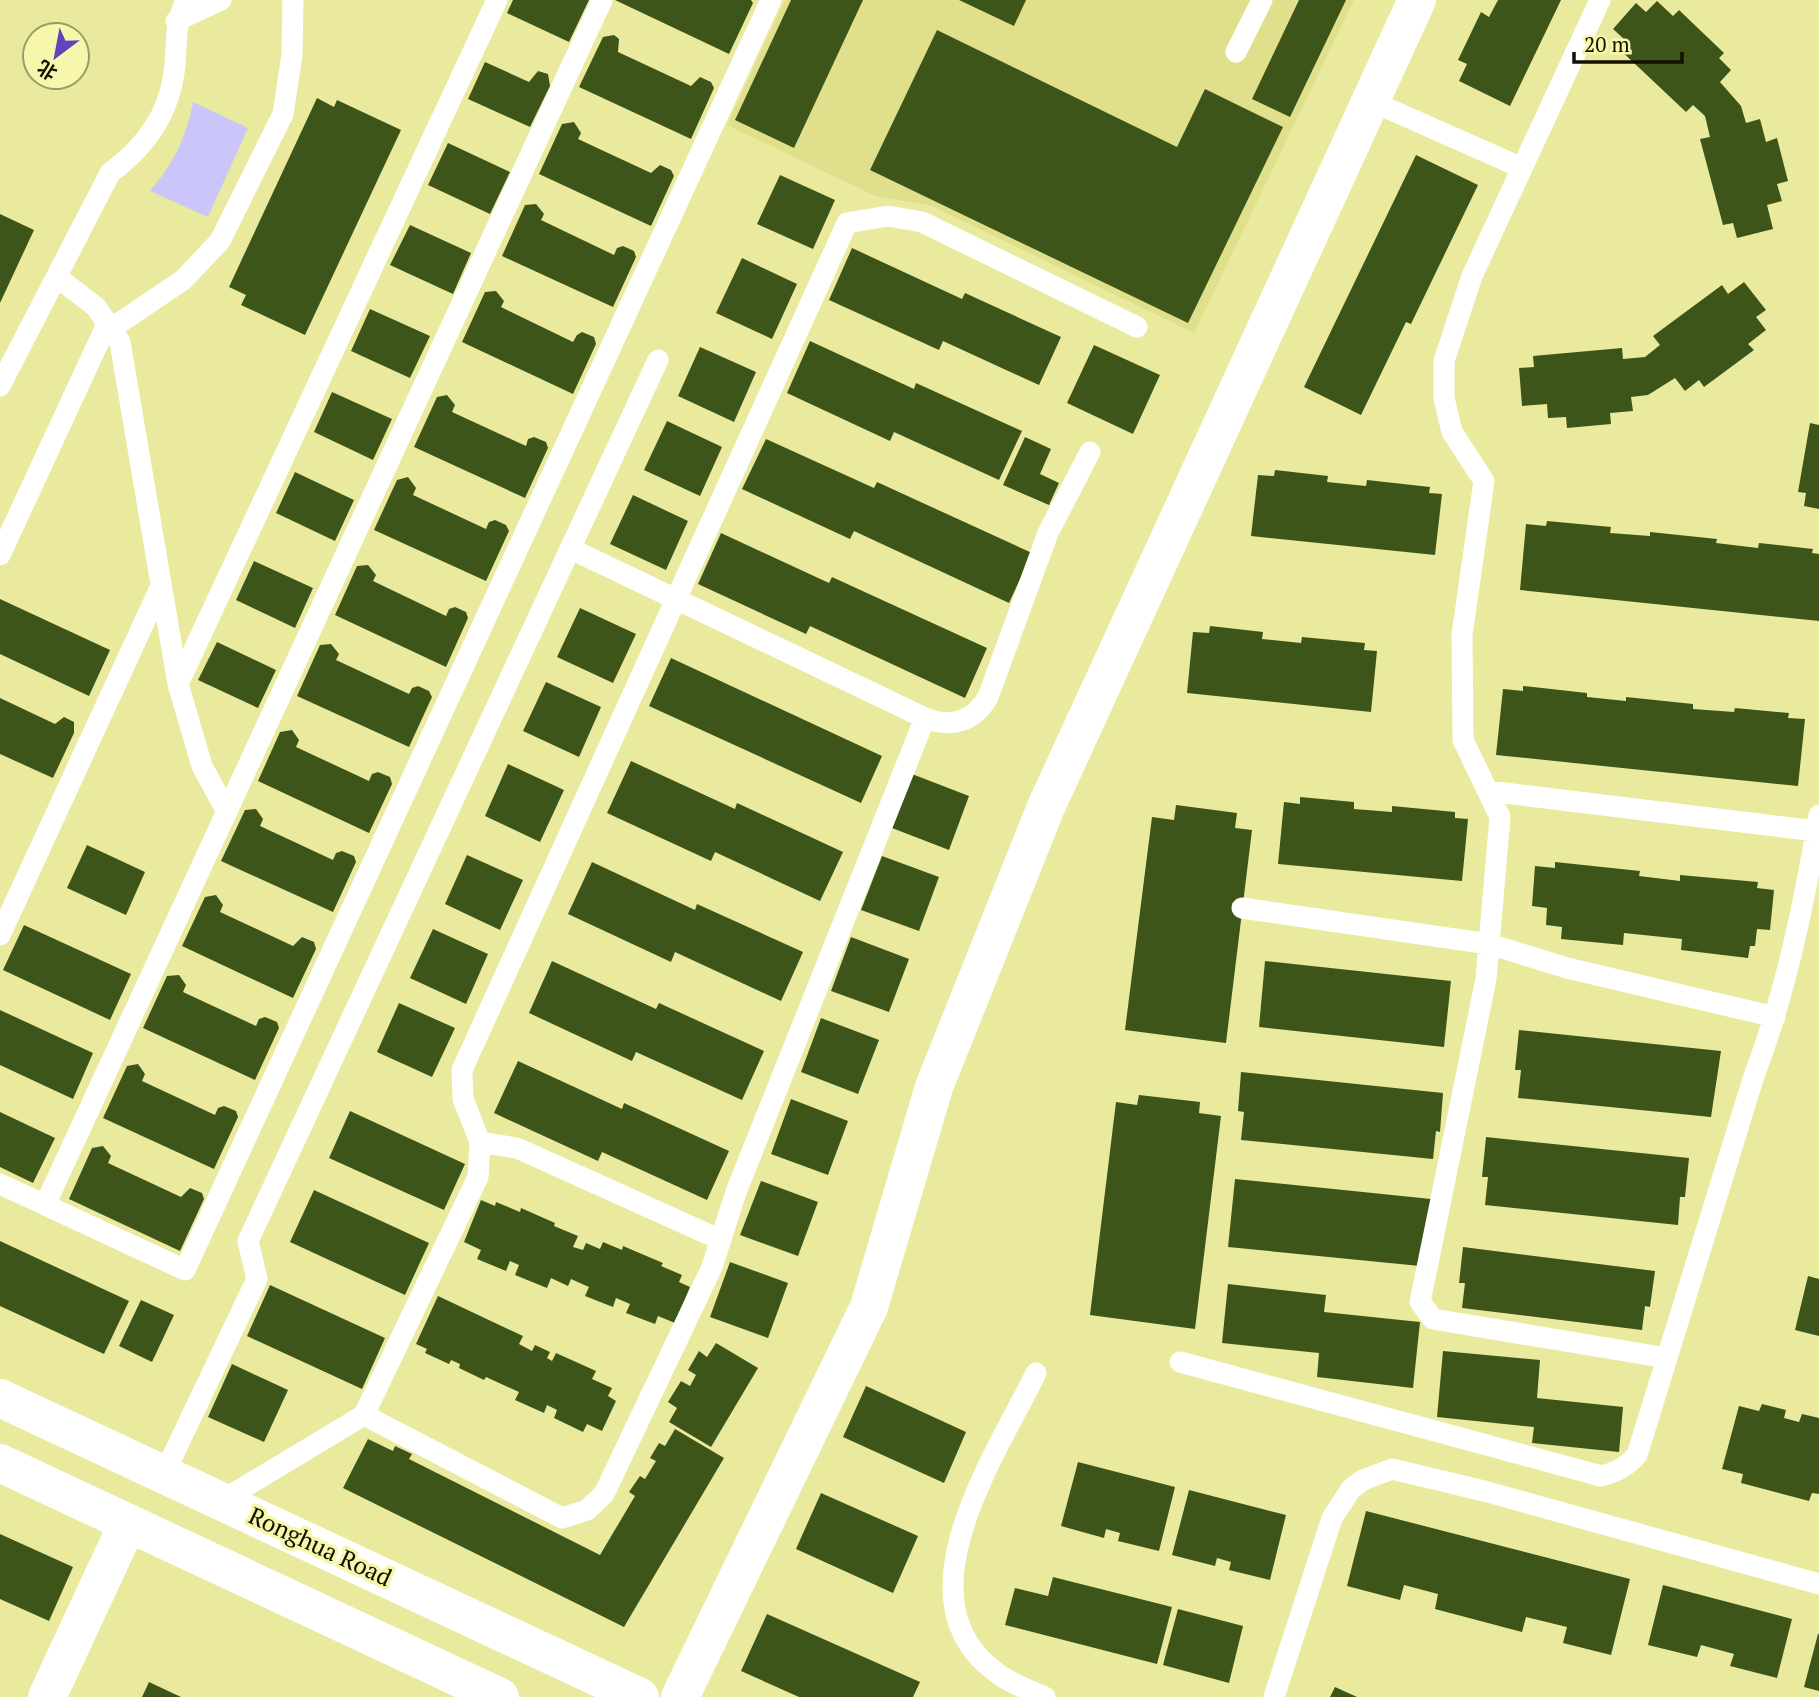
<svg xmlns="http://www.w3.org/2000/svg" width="1819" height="1697" font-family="'PT Serif','Noto Sans SC',serif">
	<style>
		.built { fill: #e0e08c }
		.water { fill: #cac6fa }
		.building { fill: #3d5519 }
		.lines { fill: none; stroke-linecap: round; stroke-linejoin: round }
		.service { stroke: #fff; stroke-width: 21 }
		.minor { stroke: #fff; stroke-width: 38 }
		.tertiary { stroke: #fff; stroke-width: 38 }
		.labels { text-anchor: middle; stroke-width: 7; stroke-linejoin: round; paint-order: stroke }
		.street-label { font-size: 24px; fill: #121100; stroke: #f7f7ab }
	</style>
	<rect width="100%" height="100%" fill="#eaea9f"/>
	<!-- built -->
	<path class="built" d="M785 0H1354L1194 333 932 206 875 196 727 125Z"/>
	<!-- water -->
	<path class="water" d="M193 102 248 128 208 217 150 191C174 163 186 138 193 102Z"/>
	<!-- building -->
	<path class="building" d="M513 0H589L569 42 507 13Z
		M615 0H751L753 3 729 54Z
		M791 0H863L794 148 735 120Z
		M959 0H1026L1014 26Z
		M1299 0H1346L1290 117 1252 99Z
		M1498 0H1561L1510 106 1459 81 1467 64 1458 60 1481 12 1489 17Z
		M1657 1 1673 16 1679 10 1724 53 1719 58 1731 70 1720 82 1741 106 1746 123 1760 119 1766 142 1777 138 1788 181 1777 184 1782 201 1767 205 1773 229 1737 238 1733 223 1723 225 1700 139 1710 137 1705 116 1693 105 1686 112 1617 47 1624 39 1613 29 1636 3 1646 12Z
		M937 30 1177 147 1205 89 1283 127 1188 323 870 170Z
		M614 35 619 39 618 52 691 86 700 77 711 82 714 88 691 139 579 87 603 37Z
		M485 62 529 82 538 71 548 74 550 86 530 127 468 99Z
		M317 98 334 107 337 100 401 130 305 335 241 305 246 295 229 287Z
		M574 122 581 133 578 139 651 173 660 165 671 170 674 176 651 226 539 174 562 124Z
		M448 143 510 172 490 214 428 185Z
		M1416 155 1478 185 1411 324 1406 322 1361 415 1304 387Z
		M780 175 835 200 813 249 757 224Z
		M536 204 544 214 541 220 614 255 617 248 623 246 634 251 636 257 613 307 502 256 525 205Z
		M0 214 34 230 0 303Z
		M410 225 471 253 453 294 390 265Z
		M852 248 962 299 965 293 1061 337 1039 385 943 341 939 350 829 300Z
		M742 258 797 284 772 339 716 313Z
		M1744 282 1766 310 1756 317 1766 330 1748 344 1754 350 1704 387 1699 380 1685 391 1675 378 1648 395 1631 397 1633 411 1610 413 1611 424 1567 428 1566 417 1548 418 1547 404 1522 406 1519 368 1534 367 1533 356 1622 348 1623 359 1645 357 1660 345 1653 336 1722 285 1728 294Z
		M496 291 504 301 501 307 573 342 577 335 582 332 594 337 596 344 573 394 462 342 485 292Z
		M370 309 430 336 410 378 351 351Z
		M810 341 914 389 916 383 1022 431 999 480 894 432 890 441 787 393Z
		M1094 345 1160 375 1133 434 1067 403Z
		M700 347 756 372 734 422 678 396Z
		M332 392 392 419 373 460 314 432Z
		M447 395 455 405 452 412 526 446 528 439 534 437 546 442 548 448 525 498 414 447 437 397Z
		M667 421 722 447 700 496 644 470Z
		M1810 423 1819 425V509L1804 506 1806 493 1798 492Z
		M1025 437 1051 449 1040 474 1059 483 1049 505 1003 485Z
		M766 439 874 488 877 482 1032 553 1009 603 854 531 850 539 742 489Z
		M1275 470 1328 476 1327 482 1366 486 1367 480 1430 487 1429 493 1442 494 1435 555 1251 536 1258 475 1274 476Z
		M295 472 354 500 335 541 276 513Z
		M408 477 416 488 413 495 486 529 489 522 495 520 506 525 509 531 486 581 374 530 397 480Z
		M633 495 688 521 666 570 610 544Z
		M1547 521 1611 527 1610 533 1650 536V532L1717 539 1716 543 1758 548 1759 543 1813 549 1812 553 1819 554V621L1520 590 1526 524 1546 526Z
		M721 533 829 583 832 577 987 648 965 698 810 626 806 634 698 584Z
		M254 561 313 588 295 628 236 600Z
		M368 565 376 575 373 581 446 616 449 609 455 607 466 612 468 618 446 667 335 615 357 566Z
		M0 599 110 650 89 696 0 654Z
		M580 608 636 634 613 683 557 657Z
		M1210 626 1263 632 1262 639 1301 643 1302 637 1365 643 1364 650 1377 651 1371 712 1187 693 1193 632 1209 633Z
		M217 642 276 670 258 708 198 680Z
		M331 644 339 654 336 660 409 694 412 688 418 686 429 691 432 697 409 747 297 696 320 645Z
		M671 658 882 756 861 803 649 706Z
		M546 682 601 707 579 757 523 731Z
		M1523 686 1587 693V697L1626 701V697L1693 704V709L1734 712 1735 708 1789 713 1788 718 1805 719 1798 786 1496 755 1503 689 1523 691Z
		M0 698 55 724 64 717 74 722V733L53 778 0 754Z
		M292 730 299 740 296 747 369 781 372 774 378 772 390 777 392 784 369 833 258 781 280 732Z
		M631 761 735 809 737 803 843 852 820 901 715 852 711 861 607 813Z
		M508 764 564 790 540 842 485 816Z
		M912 774 969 796 949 850 892 828Z
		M1300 797 1354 802V809L1392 812V806L1455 812V818L1468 819 1462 881 1278 864 1284 802 1300 804Z
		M1176 805 1237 813 1235 828 1252 830 1226 1043 1125 1030 1152 817 1174 820Z
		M256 809 263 819 260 826 333 860 336 853 342 851 354 856 356 862 333 912 221 861 245 810Z
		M87 845 145 872 126 915 67 888Z
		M467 855 523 880 500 930 445 904Z
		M882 856 939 877 919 931 861 910Z
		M592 862 695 910 697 904 803 952 781 1001 675 952 671 962 568 914Z
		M1555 862 1640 871 1639 876 1680 881V875L1758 882 1757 888 1774 890 1770 930 1757 929 1755 946H1750L1748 958 1681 950 1682 939 1624 933 1623 945 1561 939 1562 927 1546 925 1547 908 1532 906 1535 866 1555 868Z
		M216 895 223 905 220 912 293 946 302 937 314 942 316 949 293 998 182 946 205 897Z
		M24 925 131 974 110 1020 3 970Z
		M433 929 488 954 466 1004 410 978Z
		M851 937 909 959 889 1012 831 991Z
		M552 961 656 1009 659 1003 764 1051 742 1100 636 1052 632 1061 529 1013Z
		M1265 961 1451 981 1444 1047 1259 1027Z
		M179 975 186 985 183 992 256 1026 259 1019 265 1017 277 1022 279 1028 255 1080 143 1028 167 976Z
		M399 1003 455 1028 432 1077 377 1052Z
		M0 1010 93 1053 73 1099 0 1065Z
		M821 1018 879 1040 858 1094 801 1072Z
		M1519 1030 1721 1051 1711 1117 1518 1098 1521 1070H1515Z
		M518 1061 622 1109 624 1103 729 1151 707 1200 602 1152 598 1161 494 1113Z
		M138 1064 145 1074 142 1081 215 1115 218 1108 224 1106 236 1111 238 1117 214 1169 103 1118 127 1066Z
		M1241 1072 1443 1093 1440 1132 1436 1131 1433 1159 1241 1140 1244 1112 1238 1111Z
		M1139 1095 1200 1102 1199 1113 1221 1116 1195 1329 1090 1315 1116 1102 1137 1105Z
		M791 1099 848 1121 828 1175 771 1154Z
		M350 1111 465 1164 444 1210 329 1158Z
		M0 1112 55 1138 33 1183 0 1167Z
		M1486 1137 1689 1158 1685 1197H1680L1678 1225 1485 1205 1488 1177H1482Z
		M103 1146 111 1156 108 1163 181 1197 190 1188 202 1193 204 1199 180 1251 69 1199 92 1148Z
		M1235 1179 1431 1199 1420 1266 1228 1247Z
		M761 1181 818 1202 798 1256 740 1235Z
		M314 1190 429 1243 405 1295 290 1242Z
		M481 1200 495 1206 496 1202 520 1212 521 1208 555 1223 554 1226 578 1236 573 1247 583 1250 586 1243 600 1249 603 1242 622 1250 623 1246 663 1263 661 1266 682 1275 679 1282 690 1287 675 1323 658 1316 655 1324 626 1313 630 1304 616 1298 613 1307 585 1296 589 1287 571 1279 568 1286 551 1278 547 1288 515 1275 519 1265 510 1261 506 1271 477 1259 481 1250 464 1242Z
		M0 1241 129 1301 104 1354 0 1306Z
		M1463 1247 1655 1271 1650 1307 1645 1306 1642 1330 1462 1308 1465 1283H1459Z
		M730 1262 788 1283 768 1338 710 1317Z
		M1808 1276 1819 1279V1336L1795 1330Z
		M1228 1284 1326 1295 1324 1312 1420 1322 1413 1388 1317 1377 1319 1353 1222 1343Z
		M270 1285 385 1338 362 1389 247 1336Z
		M438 1296 523 1336 519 1344 532 1351 535 1345 550 1352 547 1358 552 1361 556 1353 596 1371 592 1379 612 1388 608 1396 616 1401 602 1431 587 1424 583 1432 554 1418 557 1410 547 1405 544 1413 515 1400 519 1392 486 1377 484 1380 459 1368 460 1364 451 1360 449 1364 425 1353 427 1349 416 1344Z
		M141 1300 174 1315 152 1362 119 1346Z
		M716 1343 758 1368 711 1447 669 1422 677 1408 668 1402 681 1381 690 1386 696 1375 688 1370 699 1351 707 1357Z
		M1443 1351 1540 1360 1537 1398 1623 1407 1619 1452 1532 1443 1534 1427 1437 1417Z
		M232 1364 288 1390 264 1442 208 1417Z
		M866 1386 966 1432 944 1483 843 1437Z
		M1762 1404 1786 1410 1784 1418 1799 1422 1802 1414 1819 1418V1494L1812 1493 1809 1501 1741 1483 1743 1474 1722 1469 1739 1406 1759 1411Z
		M675 1429 724 1458 624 1627 343 1488 368 1439 393 1451 395 1446 412 1454 409 1459 600 1555 635 1496 629 1492 640 1476 645 1479 656 1461 650 1458 659 1443 665 1446Z
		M1078 1462 1175 1487 1159 1551 1118 1541 1120 1533 1106 1529 1104 1538 1061 1526Z
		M1189 1490 1286 1515 1270 1580 1229 1570 1231 1562 1217 1558 1215 1566 1172 1555Z
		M821 1493 918 1536 893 1593 796 1549Z
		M1366 1511 1630 1579 1611 1655 1563 1643 1567 1627 1526 1617 1522 1632 1435 1609 1438 1594 1404 1585 1400 1600 1347 1586Z
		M0 1534 73 1567 49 1621 0 1599Z
		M1053 1577 1172 1607 1157 1664 1005 1625 1015 1588 1048 1596Z
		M1663 1585 1792 1619 1777 1678 1730 1666 1734 1654 1701 1645 1697 1657 1648 1645Z
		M1178 1609 1243 1626 1229 1683 1163 1665Z
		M767 1614 920 1682 913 1697H799L741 1671Z
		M1818 1634H1819V1691L1804 1687Z
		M149 1682 181 1697H142Z
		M1335 1687 1357 1697H1330Z"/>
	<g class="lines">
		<!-- service -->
		<path class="service" d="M1600 0 1472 276 1444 361V398L1452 432 1484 481 1462 635 1463 740 1500 817 1486 979 1420 1302 1433 1319 1667 1358
			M176 21 221 0
			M1236 52 1262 0
			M1371 101 1522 168
			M57 277 96 307 120 342 178 684 202 766 227 812
			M112 328 183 280 220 241 283 114 292 54 293 0
			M0 386 110 173C147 146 171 112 175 64 177 38 175 24 186 0
			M571 549 925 718C950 728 974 722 988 697L1048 533 1090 452
			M0 555 108 322
			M178 684 497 0
			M1488 791 1816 831
			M1242 908 1489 944 1567 968 1775 1017
			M0 935 161 586
			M480 1142 517 1148 721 1240
			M0 1184 185 1270 771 0
			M45 1205 602 0
			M1180 1362 1601 1476C1617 1472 1626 1467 1637 1455L1754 1076C1786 992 1804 904 1819 815
			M1036 1373C997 1454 895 1600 997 1673 1011 1684 1029 1690 1045 1697
			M364 1415 562 1518 587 1510 604 1494 712 1267 736 1192 925 718
			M164 1474 257 1279 248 1241 658 360
			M221 1501 364 1415 478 1177 480 1142 463 1099 462 1070 847 223 888 216 922 222 1137 327
			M1274 1697 1332 1518 1351 1489 1363 1480 1392 1469 1484 1491 1819 1584"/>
		<!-- minor -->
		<path class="minor" d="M47 1697 128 1523
			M680 1697 869 1307 934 1087 1046 807 1417 0"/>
		<!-- tertiary -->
		<path class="tertiary" d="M0 1398 640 1697
			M0 1463 500 1697"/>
	</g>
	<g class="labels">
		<!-- street labels -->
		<g class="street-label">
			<text transform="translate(320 1547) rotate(25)" y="8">Ronghua Road</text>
		</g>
	</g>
	<!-- north arrow -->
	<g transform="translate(56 56) rotate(212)"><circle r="33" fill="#f7f7ab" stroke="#9b9b67" stroke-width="2"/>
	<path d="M0-5L12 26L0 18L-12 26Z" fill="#5f44bc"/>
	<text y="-10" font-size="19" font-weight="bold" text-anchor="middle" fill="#121100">北</text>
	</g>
	<!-- scale -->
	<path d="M1574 52v10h108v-10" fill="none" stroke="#121100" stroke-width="3.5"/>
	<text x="1584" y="52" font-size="21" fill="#121100" stroke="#f7f7ab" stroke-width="5" paint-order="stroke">20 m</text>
</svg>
